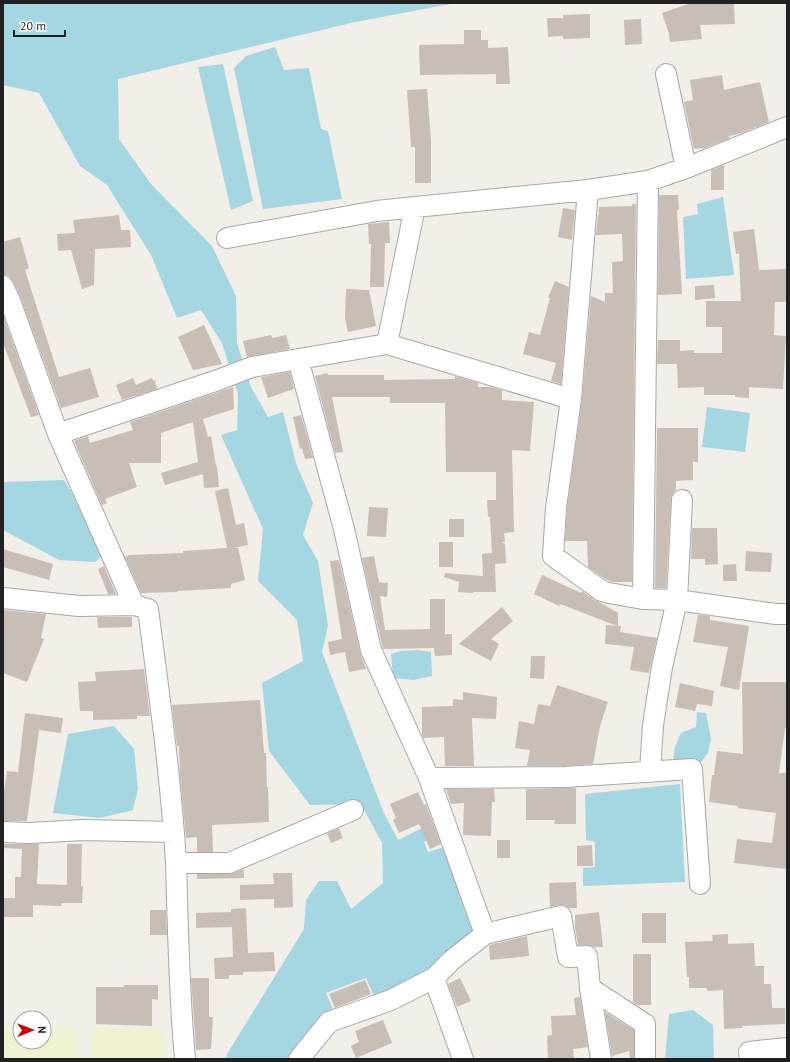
<svg xmlns="http://www.w3.org/2000/svg" width="790" height="1062" font-family="'PT Sans',sans-serif">
	<style>
		.farmland { fill: #f0f2d2 }
		.water { fill: #a5d7e2 }
		.building { fill: #c8beb6 }
		.lines { fill: none; stroke-linecap: round; stroke-linejoin: round }
		.street-casing { stroke: #a8a8a8; stroke-width: 22 }
		.street { stroke: #fff; stroke-width: 20 }
	</style>
	<rect width="100%" height="100%" fill="#f2eee8"/>
	<!-- farmland -->
	<path class="farmland" d="M92 1027 163 1030 165 1059H91Z
		M44 1028H77L79 1059H3V1029H20V1042H44Z"/>
	<!-- water -->
	<path class="water" d="M3 3H456L355 22 118 79 119 139 151 184 212 246 236 296 237 343 251 387 268 417 283 412 296 463 313 503 303 535 318 561 328 626 322 652 383 811 398 840 424 827 429 840 424 842 428 852 447 846 476 934 430 970 376 1001 366 978 326 993 334 1012 299 1041 289 1059H226L227 1054 304 929 306 900 319 881H337L351 909 383 883 382 843 361 804 310 805 269 751 262 683 303 661 297 620 258 581 263 529 221 435 237 430 238 394 222 343 201 310 177 318 151 255 107 185 80 166 39 93 3 85Z
		M275 47 284 70 309 68 321 129 328 131 342 199 263 209 234 68 246 56Z
		M223 64 253 201 231 210 198 67Z
		M723 197 734 275 686 279 683 217 698 214 697 204Z
		M707 407 750 413 745 452 702 447Z
		M64 480 72 493 102 556 95 562 59 560 3 530V482Z
		M417 650 431 652 432 676 414 680 393 678 391 654 400 651Z
		M697 712 706 713 711 739 708 753 701 762 673 761 675 747 681 733 696 727Z
		M114 726 134 749 138 789 133 810 100 818 53 813 68 734Z
		M680 784 685 882 583 886V868L595 867V842L586 840 585 794Z
		M693 1010 713 1025 714 1059H665L669 1014Z"/>
	<!-- building -->
	<path class="building" d="M691 3H734L735 24 700 25 702 39 670 42 669 34 662 13Z
		M590 14V38L563 39V36L548 37 547 18H563V15Z
		M641 19 642 44 625 45 624 20Z
		M464 30H481V40H488V48L508 47 510 84H496V74L420 75 419 45 464 44Z
		M722 75 724 90 760 82 769 122 742 133 729 136 730 138 705 148 694 149 684 102 693 100 690 80Z
		M427 89 431 141V183H415V147H411L407 90Z
		M724 165V190H711V170Z
		M659 195H678L679 210H677L682 294 658 295Z
		M632 204H636L632 582H613L607 580 588 567 587 541H565L567 509 582 400 591 296 605 302V293H613L612 262 623 261 622 234 596 235 598 215H599V207L632 206Z
		M563 208 575 210 572 240 558 237Z
		M119 215 121 230H130L131 247 95 249 94 285 82 289 71 250 58 251 57 234 75 233 73 220Z
		M389 222 390 243H385L384 287H370L371 244H369L368 224Z
		M754 229 759 270 787 269V302H775L774 335 786 336 783 389 749 387V398L735 397V395H704V387L678 388 677 364H657L658 340H680V351L694 350V353H722V327H706V301H741L739 254H736L733 232Z
		M20 237 29 268 25 270 59 377 90 368 99 397 61 408 20 296 13 281 9 276 3 275V242Z
		M555 281 569 287 561 384 551 381 556 363 523 354 529 332 540 335 550 298H548Z
		M714 285 715 298 695 300V286Z
		M346 289 369 290 376 326 348 332 345 318Z
		M3 315 39 415 31 417 3 343Z
		M204 325 222 364 193 370 178 337Z
		M271 335 272 338 286 335 290 349 247 357 243 341Z
		M290 372 294 389 268 398 261 377Z
		M327 373 328 375H384V380L455 379V376L478 383V387H491L502 390V400L534 402 530 451 512 450 514 532 504 533 505 542H501L505 544 506 563 495 564 496 592H473V593L458 592 459 582 444 577 445 573 483 576 482 554 492 553 490 517H488L487 500H496V472H446L445 403H390V397H332L343 452 335 453 315 376Z
		M133 378 136 385 152 378 153 381 155 380 157 389 122 400 116 385Z
		M233 387 234 409 203 419 208 437 211 436 216 466H217L219 487 204 488 203 474 165 485 161 473 198 462 193 422 161 433V463H129L137 487 105 499 107 503 102 505 74 441 88 436 90 443 133 430 130 422Z
		M301 415 313 458 305 459 302 448 300 449 293 417Z
		M657 428H698V462H693V480L676 481V490L673 493 671 499 666 588H655Z
		M228 488 236 525 244 523 248 545 233 548H238L245 580 231 584V588L177 591V592L141 593 125 557 129 555 183 553V551L227 548 215 491Z
		M369 507 388 508 386 537 367 536Z
		M449 519H464V537H449Z
		M692 528H717L718 564 705 565V559H691Z
		M439 542H453V567H439Z
		M3 549 53 564 49 580 3 567Z
		M746 551 772 553 771 572 745 571Z
		M374 556 379 582 388 583 387 597 380 596 385 630 430 629V599H445V634H452V655L435 656 434 648 383 649 362 558Z
		M339 560 360 652 366 669 349 672 345 652 330 655 328 642 342 639 330 561Z
		M736 564 737 581H723V565Z
		M104 566 116 594H108L98 569Z
		M542 575 581 593 582 591 595 600 601 603 618 613V626H621L620 632 657 638 649 673 630 670 634 647 605 644 606 625 617 626 560 604 559 606 534 594Z
		M502 607 513 621 491 639 499 644 491 661 459 644Z
		M3 610 46 614 41 638 44 639 27 682 3 673Z
		M698 615 710 616V620L749 626 739 690 720 686 728 647 693 642Z
		M97 617H132V627L98 628Z
		M531 656H545L544 679 530 678Z
		M144 669 150 716H137V719L93 720V711H80L78 682 96 681 95 672Z
		M742 682H787V728H785L779 773H787V869L734 863 737 839 772 843 776 813 738 808V806L709 802 712 775H714L717 751 743 754Z
		M680 683 714 691 712 706 697 704 695 711 675 707Z
		M557 685 608 702 600 726 593 764 565 766H527L530 750 515 748 519 721 534 724 538 704 550 706Z
		M463 692 497 697 496 719 472 718 474 766H445L444 737 423 738 422 734V707L453 706V699L463 700Z
		M260 700 264 753H266L267 787H268L269 822 212 825 213 852H197V837L186 838 180 775 179 746H177L172 705Z
		M25 713 63 718 61 733 39 730 27 821H3V798L7 771 18 772Z
		M565 788H576V824H554L555 820H526V789Z
		M446 789H494L495 802H492L491 836 463 835 464 803 451 804Z
		M418 792 424 805 426 804 441 844 430 849 419 824 399 833 393 820 396 818 390 804Z
		M339 828 343 838 331 843 327 833Z
		M497 840H510V858H497Z
		M3 844H39L37 884 67 885V844H82L81 886H83L82 903H62L61 906 33 905V917H3V898H15V877H21L22 849 3 848Z
		M592 845 593 866H577V846Z
		M244 869V878L197 879V874H229Z
		M273 873H292L293 907 274 908V899L240 900V885L274 884Z
		M576 882 577 908H569L564 905H559L550 907 549 883Z
		M246 908 248 953 274 952 275 971 243 972V975H229V979H215L214 958 233 957 232 927 196 928V913L231 912V909Z
		M150 910H166L167 935H150Z
		M599 912 603 947H594L592 946 587 945H578L575 928V915Z
		M642 913H666V943H642Z
		M728 934V944L754 943 755 966H764V984H771L772 1008H785V1024L742 1026 743 1028 724 1029 723 990 707 991V988H689V977H687L685 942 713 941 712 935Z
		M527 936 529 956 490 960 489 946 490 945Z
		M633 954H651V1005H637L633 1002Z
		M191 978H209V1017H213L211 1049 196 1050Z
		M460 978 471 1001 457 1007 448 984Z
		M365 980 371 994 335 1008 329 994Z
		M124 985H158V1000L152 999V1026L96 1024V987H124Z
		M580 997 588 1047 573 1049 574 1059H548L547 1036 552 1035 551 1016 576 1015 574 998Z
		M605 1012 634 1030V1059H630L629 1051 612 1056Z
		M383 1020 392 1043 356 1058 351 1046 359 1042 355 1031Z"/>
	<g class="lines">
		<defs>
			<path id="street" d="M666 74 686 168
				M588 190 571 399 556 508 553 556 602 591 609 593 643 599 677 600 776 614H787
				M227 238 377 211 415 207
				M3 286 10 301 58 434 218 380 252 367 387 344 415 207 588 190 648 181 686 168 787 127
				M387 344 571 399
				M298 359 344 529 371 650 429 778 485 934 452 960 434 978 391 1000 329 1022 299 1059
				M58 434 134 605 148 609C159 693 171 778 176 863H229L353 810
				M3 598 79 606 134 605
				M643 599 648 181
				M650 772 653 725 662 667 677 600 682 500
				M429 778 565 777 692 769 700 884
				M3 832 29 833 83 830 174 832
				M176 863C178 929 179 994 185 1059
				M485 934 561 916 568 957 587 956 590 988 645 1024V1059
				M434 978 463 1059
				M590 988 601 1059
				M750 1059 749 1052 787 1048"/>
		</defs>
		<!-- street casing -->
		<use href="#street" class="street-casing"/>
		<!-- street -->
		<use href="#street" class="street"/>
	</g>
	<!-- border -->
	<rect width="790" height="1062" fill="none" stroke="#212121" stroke-width="8"/>
	<!-- north arrow -->
	<g transform="translate(32 1030) rotate(89)"><circle r="19" fill="#ffffff" stroke="#a6a6a6"/>
	<path d="M0-3L7 15L0 10L-7 15Z" fill="#d30007"/>
	<text y="-6" font-size="11" font-weight="bold" text-anchor="middle" fill="#212121">N</text>
	</g>
	<!-- scale -->
	<path d="M14 30v6h51v-6" fill="none" stroke="#212121" stroke-width="2"/>
	<text x="20" y="30" font-size="12" fill="#212121" stroke="#ffffff" stroke-width="3" paint-order="stroke">20 m</text>
</svg>
